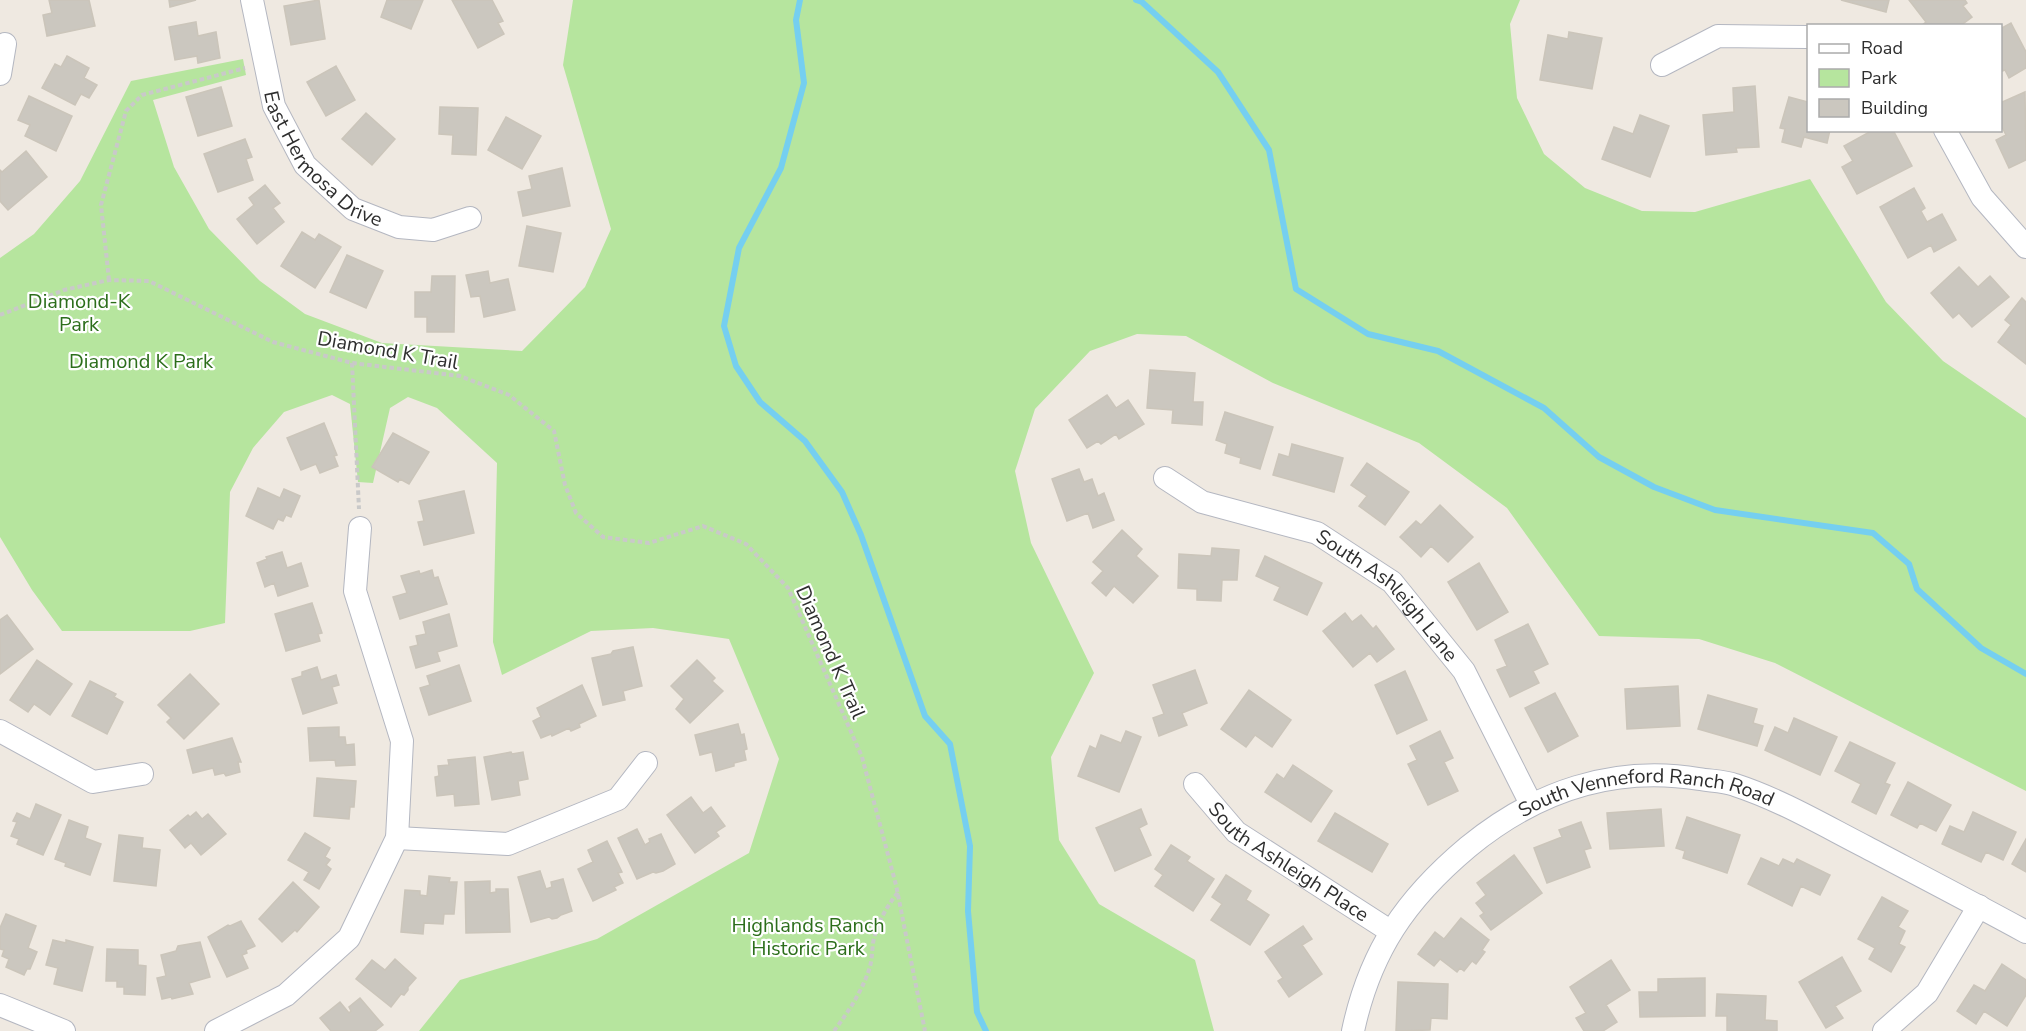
<svg xmlns="http://www.w3.org/2000/svg" width="2026" height="1031" font-family="'Nunito Sans',sans-serif">
	<style>
		.green { fill: #b6e59e }
		.lines { fill: none; stroke-linecap: round; stroke-linejoin: round }
		.stream { stroke: #75cff0; stroke-width: 6 }
		.building { fill: #cbc7bf; stroke: #cbc5ba; stroke-width: 1.5 }
		.minor-casing { stroke: #b4b7c1; stroke-width: 24 }
		.path { stroke: #c9c9c9; stroke-width: 4; stroke-dasharray: 4.5 3; stroke-linecap: butt }
		.minor { stroke: #fff; stroke-width: 22 }
		.labels { text-anchor: middle; stroke-width: 4.5; stroke-linejoin: round; paint-order: stroke }
		.street-label { font-size: 20px; fill: #2e2e2e; stroke: #fff }
		.park-label { font-size: 20px; fill: #2c6e1b; stroke: #fff }
	</style>
	<rect width="100%" height="100%" fill="#efe9e1"/>
	<!-- green -->
	<path class="green" d="M573 0H1520L1510 24 1517 98 1544 154 1585 188 1642 211 1695 212 1810 179 1886 302 1943 361 2026 418V791L1775 663 1699 639 1599 636 1507 508 1419 443 1273 383 1186 336 1137 334 1090 351 1035 409 1015 471 1031 543 1094 673 1051 757 1059 840 1099 904 1195 960 1214 1031H419L460 980 597 939 749 853 779 759 729 639 653 628 591 631 502 675 493 642 497 463 437 408 408 397 390 408 373 483 358 482 350 404 332 395 284 412 253 448 230 492 225 623 190 631H62L32 590 0 537V258L34 234 80 181 131 81 243 59 246 75 153 100 174 167 209 229 260 281 305 314 382 343 522 351 585 287 611 229 563 65Z"/>
	<g class="lines">
		<!-- stream -->
		<path class="stream" d="M800 0 796 20 804 83 781 168 739 248 724 326 736 366 760 402 805 441 842 492 861 535 925 716 950 744 970 846 968 911 977 1012 986 1031
			M1136 0 1142 2 1218 72 1269 150 1296 289 1368 334 1438 351 1544 408 1599 457 1654 487 1715 510 1873 533 1909 564 1917 589 1981 648 2026 674"/>
	</g>
	<!-- building -->
	<path class="building" d="M49 0H89L95 26 47 36 43 15 52 13Z
		M169 0H196L170 7Z
		M319 0 325 39 291 45 284 6Z
		M387 0H423L411 29 381 17Z
		M452 0H492L503 21 498 23 504 34 478 48Z
		M1841 0H1889L1886 12Z
		M1909 0H1965L1967 3 1963 6 1972 17 1960 26H1921L1926 22Z
		M196 22 198 36 216 32 220 58 198 63 197 56 175 60 169 27Z
		M2011 23 2026 52V68L2009 78 2005 70 2000 72V29Z
		M1569 32 1602 38 1592 89 1540 80 1548 35 1568 39Z
		M67 56 89 68 84 78 97 85 89 98 81 94 75 105 42 88 55 64 61 67Z
		M336 66 355 100 326 116 307 82Z
		M1755 86 1759 147 1736 148 1737 152 1706 155 1703 115 1734 112 1733 88Z
		M221 87 232 126 198 136 186 97Z
		M2025 92 2026 160 2009 168 1996 140 2006 135 2000 123V103Z
		M29 96 72 116 56 151 25 136 30 125 18 120Z
		M1789 97 1808 102V130H1830L1827 143 1804 137 1801 147 1782 142 1785 129 1780 128Z
		M440 107 478 108 476 155 452 154 453 135 439 134Z
		M366 113 395 139 372 165 342 139Z
		M1640 115 1669 126 1650 177 1602 159 1614 127 1633 134Z
		M506 117 541 136 522 169 488 150Z
		M1873 130H1893L1912 166 1857 194 1842 167 1853 161 1844 146Z
		M245 139 252 157 246 159 253 180 218 192 204 154Z
		M26 151 47 177 8 210 0 201V170L2 172Z
		M562 168 570 206 523 216 518 192 532 189 529 176Z
		M265 185 280 203 273 208 284 222 257 244 237 219 254 205 249 198Z
		M1914 188 1925 208 1921 211 1927 222 1942 214 1956 240 1934 252 1931 245 1908 258 1880 207Z
		M527 226 561 233 553 272 519 266Z
		M302 232 315 240 319 234 341 247 315 288 281 266Z
		M347 255 383 271 366 308 330 292Z
		M1959 267 1978 287 1990 276 2009 297 1972 327 1959 313 1953 318 1931 293Z
		M488 271 490 283 508 279 515 310 484 317 480 296 471 297 466 275Z
		M432 276H455L454 332H427V317H415V292H431Z
		M2022 298 2026 302V364L1998 342 2011 325 2005 320Z
		M1150 370 1195 373 1193 402H1203L1202 425 1172 423 1173 410 1147 408Z
		M1107 395 1116 408 1128 400 1144 424 1119 439 1116 434 1101 444 1098 441 1087 448 1069 420Z
		M1225 412 1273 427 1260 469 1240 463 1241 458 1225 453 1227 444 1216 440Z
		M324 423 337 455 334 456 338 466 320 473 316 464 301 470 287 438Z
		M393 433 429 452 409 484 400 479 398 482 372 467Z
		M1292 444 1343 458 1334 492 1273 475 1279 454 1289 457Z
		M1367 463 1409 492 1385 525 1359 506 1367 496 1351 485Z
		M1079 469 1084 482 1092 479 1098 496 1104 493 1114 520 1093 528 1088 513 1067 521 1052 479Z
		M258 488 280 498 284 489 300 496 291 517 286 515 283 521 278 519 273 529 246 516Z
		M464 491 474 533 424 545 418 522 424 521 419 501Z
		M1440 505 1473 537 1448 562 1431 546 1421 557 1400 537 1416 521 1421 525Z
		M1122 530 1142 549 1136 556 1158 576 1133 603 1114 586 1106 596 1092 583 1103 571 1093 562Z
		M1212 548 1239 550 1237 580H1222L1221 601 1197 600V589L1178 588 1179 554 1211 556Z
		M282 552 287 568 301 563 308 586 278 596 274 583 265 587 257 563 267 559 266 557Z
		M1265 556 1322 583 1307 615 1274 600 1280 587 1256 576Z
		M1479 563 1508 612 1477 630 1448 582Z
		M432 570 434 578 438 577 447 604 400 619 393 597 407 593 401 576 419 571 420 574Z
		M312 603 322 633 318 634 320 641 286 651 275 614Z
		M1345 613 1352 622 1361 615 1373 629 1376 626 1394 649 1377 662 1370 653 1353 667 1323 631Z
		M449 614 457 646 437 652 440 661 416 668 410 647 418 645 416 636 426 634 423 622Z
		M7 615 33 649 0 674V620Z
		M1528 624 1548 664 1533 671 1539 683 1510 697 1497 670 1507 666 1495 640Z
		M633 647 642 686 623 691 625 700 603 705 592 658 611 654 613 651Z
		M37 660 72 684 50 715 34 704 28 712 10 700Z
		M697 660 715 678 712 681 723 691 690 723 676 709 684 699 671 686Z
		M459 665 471 701 429 715 420 688 430 685 427 676Z
		M317 667 321 680 336 675 339 685 332 687 337 703 303 714 292 679 302 676V672Z
		M1195 670 1207 703 1182 713 1187 725 1159 736 1153 718 1164 714 1153 685Z
		M1405 671 1427 720 1397 734 1375 685Z
		M190 674 219 704 184 739 167 722 171 718 158 705Z
		M90 681 116 694 114 697 123 702 107 734 72 716Z
		M582 685 596 716 579 724 580 727 571 731 569 728 552 736 551 734 541 738 533 721 541 717 537 708Z
		M1678 686 1680 726 1627 729 1625 689Z
		M1249 690 1291 720 1272 747 1255 735 1246 747 1221 729Z
		M1555 693 1578 736 1548 752 1525 708Z
		M1708 695 1757 709 1753 723 1763 726 1757 746 1698 729Z
		M1794 718 1837 737 1820 775 1765 750 1775 727 1788 733Z
		M738 724 741 735 744 734 747 749 744 750 746 760 734 763V766L716 771 712 752 700 755 695 735Z
		M339 727V737H345L346 745 354 744 355 765 336 766 335 760 310 761 308 728Z
		M1126 731 1141 737 1119 792 1078 776 1090 746 1096 749 1101 735 1121 743Z
		M1440 731 1453 758 1444 762 1458 791 1428 805 1408 764 1417 760 1410 746Z
		M232 738 241 762H238L240 772 226 776 224 773 215 775 213 768 193 773 187 750Z
		M1850 742 1895 763 1885 783 1890 785 1876 814 1852 802 1861 784 1835 771Z
		M511 752 512 754 523 752 528 779 518 781 520 795 492 800 484 757Z
		M475 757 479 804 455 806 454 794 437 796 435 777 439 776 438 766 449 765 448 760Z
		M1293 765 1332 791 1311 822 1265 792 1277 774 1284 779Z
		M317 778 356 781 354 807H350L349 819 314 816Z
		M1908 782 1951 805 1936 831 1920 823 1917 828 1891 815Z
		M691 797 703 813 711 807 725 826 716 832 719 836 695 853 667 815Z
		M36 804 61 815 43 855 17 844 19 839 11 836 17 822 13 821 17 813 30 819Z
		M1141 809 1147 824 1139 828 1151 855 1115 871 1096 828Z
		M1661 809 1664 846 1610 849 1607 813Z
		M196 812 202 819 208 814 226 834 201 855 191 843 185 848 170 830 188 815 190 817Z
		M1973 812 2016 832 2003 860 1986 852 1981 862 1942 844 1950 826 1964 832Z
		M1335 813 1388 844 1372 872 1318 841Z
		M1687 817 1740 835 1727 873 1683 858 1685 851 1676 848Z
		M69 820 88 827 85 838 101 844 90 875 65 866 66 863 55 859Z
		M1581 822 1591 848 1584 850 1590 867 1547 883 1534 848 1562 837 1559 830Z
		M637 829 645 845 650 842 649 839 661 834 675 864 663 871 656 873 653 872 637 879 618 838Z
		M305 833 330 848 325 857 330 860 326 865 331 869 319 889 304 880 309 872 288 860Z
		M119 835 143 838 142 848 160 850 156 886 114 881Z
		M2026 839V872L2012 864Z
		M607 841 622 872 618 873 623 883 614 887 616 890 593 901 578 869 593 862 588 850Z
		M1171 845 1190 857 1187 861 1214 879 1193 911 1155 886 1163 875 1155 869Z
		M1514 855 1542 893 1491 930 1480 916 1484 913 1476 903 1486 895 1477 883Z
		M1761 858 1779 866 1783 859 1794 864 1797 859 1830 875 1820 895 1801 886 1792 906 1748 884Z
		M540 871 546 889 552 887 551 882 563 879 572 911 561 915 557 918 552 919 549 917 531 922 518 877Z
		M1226 875 1251 891 1246 900 1269 915 1250 945 1211 920 1222 904 1212 897Z
		M429 876 450 878 449 882H457L454 914H444L443 924 424 923 423 934 401 932 405 890 420 891V895L427 896Z
		M490 881V893L496 892V889H508L510 932 466 933 465 882Z
		M293 882 319 907 297 932 295 930 282 942 259 919Z
		M1882 897 1908 911 1898 927 1905 931 1899 944 1905 947 1891 972 1869 959 1875 948 1858 939Z
		M6 914 36 926 28 948 37 952 30 969H27L24 975 6 967 9 959 2 956 4 950 0 949V928Z
		M1461 918 1489 940 1482 950 1485 952 1476 964 1472 961 1464 971 1460 968 1457 972 1440 959 1434 966 1418 954 1435 932 1444 939Z
		M241 921 255 946 246 950 247 953 242 955 248 968 227 977 208 937 228 925 230 926Z
		M1303 926 1312 939 1302 945 1322 974 1289 997 1278 981 1283 978 1265 952Z
		M53 940 66 943V940L93 947 82 991 54 984 58 968 46 965Z
		M200 942 210 977 189 983 193 994 172 999 171 997 162 999 157 978 166 976 161 955 176 951 178 946Z
		M107 949 138 950V965L146 966 145 995 124 994V987H117V981H106Z
		M1842 957 1861 991 1835 1006 1843 1018 1826 1028 1799 982Z
		M395 959 416 978 408 987V990L404 995 401 994 391 1007 356 979 372 960 385 970Z
		M1611 960 1630 990 1606 1005 1617 1022 1603 1031H1584L1576 1018 1586 1013 1570 987Z
		M2002 964 2026 980V995L2007 1026 1984 1011 1976 1024 1957 1011 1974 985 1985 991Z
		M1705 978V1016L1640 1017 1639 992H1658V979Z
		M1398 982 1448 984 1447 1019 1431 1018 1430 1030 1396 1031Z
		M1717 994 1766 996 1765 1020 1777 1021V1031H1727V1016H1716Z
		M360 998 383 1025 375 1031H331L320 1018 340 1002 349 1013 351 1011 349 1007Z"/>
	<g class="lines">
		<defs>
			<g id="minor">
				<path id="s1" d="M252 0 274 106 305 165 353 209 399 227 433 230 470 218"/>
				<path d="M1662 65 1718 36 1808 37"/>
				<path d="M0 74 5 44"/>
				<path d="M1945 130 1982 197 2026 247"/>
				<path id="s2" d="M1165 478 1202 502 1317 533 1392 582 1464 671 1531 804"/>
				<path d="M0 731 93 782 142 774"/>
				<path id="s3" d="M1195 784 1236 832 1390 931"/>
				<path d="M397 838 508 844 618 799 646 763"/>
				<path d="M0 1005 64 1031"/>
				<path d="M216 1031 286 995 349 938 397 838 402 741 355 591 360 528"/>
				<path id="s4" d="M1353 1031C1370 951 1406 899 1468 847 1535 792 1613 765 1699 779 1711 781 1724 781 1735 785 1781 800 1823 825 1866 847 1919 875 1973 903 2026 932"/>
				<path d="M1884 1031 1927 993 1979 906"/>
			</g>
		</defs>
		<!-- minor casing -->
		<use href="#minor" class="minor-casing"/>
		<!-- path -->
		<path class="path" d="M109 280 101 205 126 111 142 95 245 68
			M0 315 64 290 109 280 149 281 273 342 352 363 460 376 509 395 554 431 565 485 576 513 603 537 649 543 703 526 746 544 788 588 862 757 896 885 925 1031
			M352 363 359 509
			M834 1031C848 1012 861 993 869 970 872 961 872 952 873 943 877 923 886 908 898 892"/>
		<!-- minor -->
		<use href="#minor" class="minor"/>
	</g>
	<g class="labels">
		<!-- street labels -->
		<g class="street-label">
			<text dy="7" stroke="none"><textPath href="#s1" startOffset="182">East Hermosa Drive</textPath></text>
			<text transform="translate(388 350) rotate(10)" y="7">Diamond K Trail</text>
			<text dy="7" stroke="none"><textPath href="#s2" startOffset="258">South Ashleigh Lane</textPath></text>
			<text transform="translate(831 652) rotate(66)" y="7">Diamond K Trail</text>
			<text dy="7" stroke="none"><textPath href="#s4" startOffset="416">South Venneford Ranch Road</textPath></text>
			<text dy="7" stroke="none"><textPath href="#s3" startOffset="123">South Ashleigh Place</textPath></text>
		</g>
		<!-- park labels -->
		<g class="park-label">
			<text x="79" y="308">Diamond-K<tspan x="79" dy="23">Park</tspan></text>
			<text x="141" y="368">Diamond K Park</text>
			<text x="808" y="932">Highlands Ranch<tspan x="808" dy="23">Historic Park</tspan></text>
		</g>
	</g>
	<!-- legend -->
	<rect x="1807" y="24" width="195" height="108" fill="#ffffff" stroke="#ababab" stroke-width="1.5"/>
	<rect x="1819" y="44" width="30" height="9" fill="#ffffff" stroke="#ababab" stroke-width="1.5"/>
	<text x="1861" y="54" font-size="18" fill="#2e2e2e">Road</text>
	<rect x="1819" y="69" width="30" height="18" fill="#b6e59e" stroke="#ababab" stroke-width="1.5"/>
	<text x="1861" y="84" font-size="18" fill="#2e2e2e">Park</text>
	<rect x="1819" y="99" width="30" height="18" fill="#cbc7bf" stroke="#ababab" stroke-width="1.5"/>
	<text x="1861" y="114" font-size="18" fill="#2e2e2e">Building</text>
</svg>
